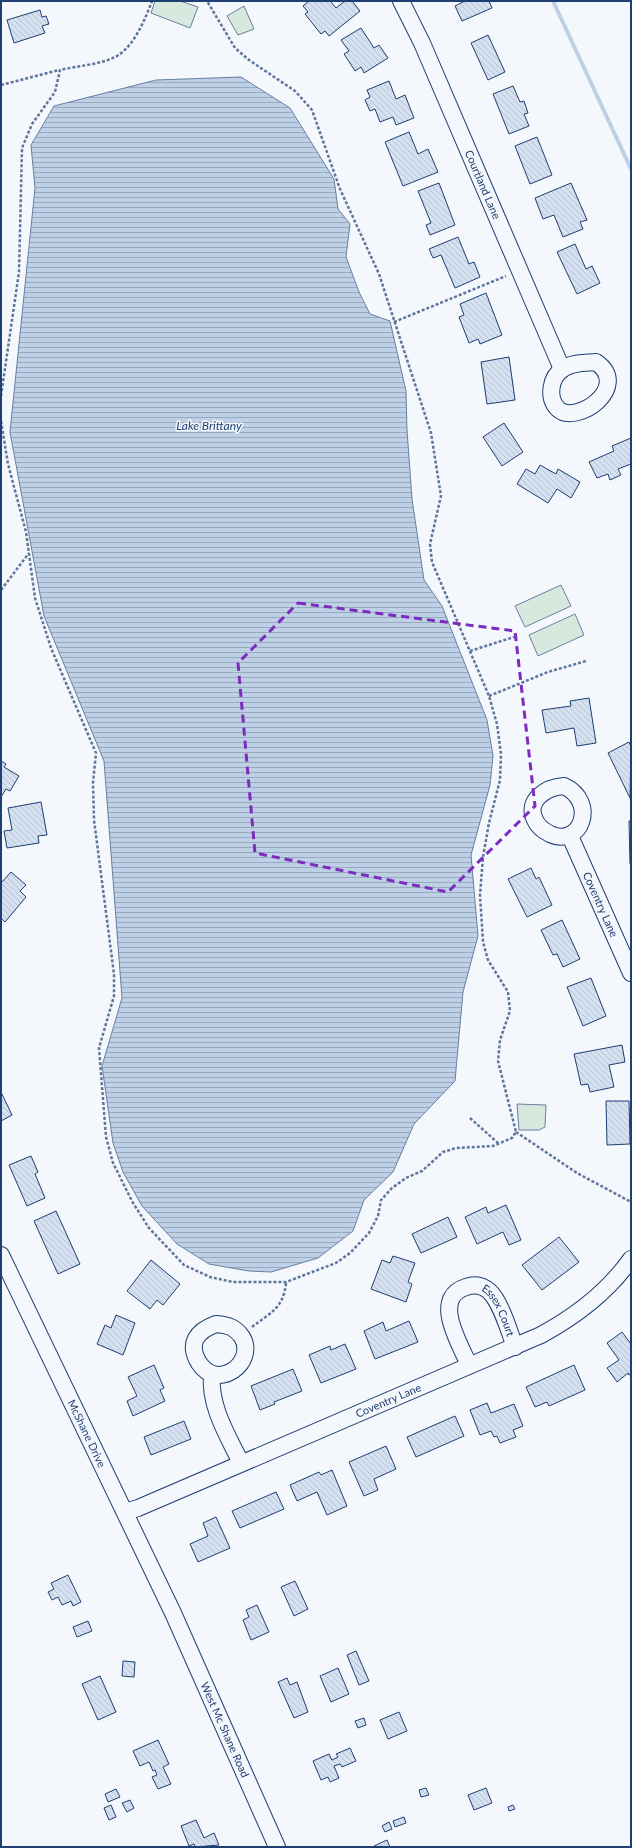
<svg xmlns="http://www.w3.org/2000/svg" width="632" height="1848" font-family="Lato,sans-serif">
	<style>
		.green { fill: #d7e8df; stroke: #687fa3 }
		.water { fill: url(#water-rules); stroke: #687fa3 }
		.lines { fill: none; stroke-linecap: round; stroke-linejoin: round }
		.stream { stroke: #bed0e5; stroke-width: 4 }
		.building { fill: url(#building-back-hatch); stroke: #1d3f73 }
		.minor-casing { stroke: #1d3f73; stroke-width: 18 }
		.path { stroke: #5e769c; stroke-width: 2.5; stroke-dasharray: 3 2; stroke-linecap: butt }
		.minor { stroke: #f4f7fb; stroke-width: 16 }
		.marked { fill: none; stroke: #7b2cbf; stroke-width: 3; stroke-dasharray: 8 5; stroke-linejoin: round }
		.labels { text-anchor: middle; stroke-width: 3; stroke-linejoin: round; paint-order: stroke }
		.street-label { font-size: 11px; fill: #1d3f73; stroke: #f4f7fb }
		.water-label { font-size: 12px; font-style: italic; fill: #1d3f73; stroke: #f4f7fb }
	</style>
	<defs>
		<pattern id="water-rules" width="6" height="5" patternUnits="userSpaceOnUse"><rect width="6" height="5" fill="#bed0e5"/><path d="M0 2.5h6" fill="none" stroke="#9aaabe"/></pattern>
		<pattern id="building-back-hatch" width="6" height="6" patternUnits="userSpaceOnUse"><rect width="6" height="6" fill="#d5e0f0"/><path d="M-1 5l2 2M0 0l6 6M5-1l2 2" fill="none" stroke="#b6c1d1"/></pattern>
	</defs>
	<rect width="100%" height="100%" fill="#f4f7fb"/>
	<!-- green -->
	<path class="green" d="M155 1H180L198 7 190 28 151 13Z
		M244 6 254 29 238 35 227 16Z
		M561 585 571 606 525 627 515 606Z
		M575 614 584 635 538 656 529 635Z
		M517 1104 546 1105 545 1127 539 1130H519Z"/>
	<!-- water -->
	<path class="water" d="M241 77 290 108 334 179 338 209 350 224 346 257 359 292 370 314 390 321 406 391 407 430 412 499 424 580 442 606 487 720 493 756 490 785 471 855 478 936 463 992 455 1081 414 1124 393 1172 364 1200 353 1231 318 1258 271 1272 249 1271 209 1264 177 1244 142 1206 123 1172 113 1143 102 1066 122 998 104 761 44 616 10 432 35 188 31 145 54 106 156 80Z"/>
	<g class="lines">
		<!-- stream -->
		<path class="stream" d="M553 1 631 169"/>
	</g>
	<!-- building -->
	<path class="building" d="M309 1H330L336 8 345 1H352L360 11 329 36 325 31 321 34 305 14 308 12 303 6Z
		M465 1H489L492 8 462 21 455 6Z
		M40 10 42 17 46 16 49 24 42 26 45 33 14 43 7 20Z
		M361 28 374 48 379 45 388 58 364 73 361 67 355 71 344 54 349 51 341 40Z
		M488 35 505 72 488 80 471 43Z
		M389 81 396 99 405 95 414 118 396 125 393 117 380 122 375 109 370 111 365 100 370 97 367 90Z
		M513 86 520 102 524 101 528 113 524 114 529 126 509 134 493 94Z
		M409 132 418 154 428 149 438 172 403 186 385 142Z
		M537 137 552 175 530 184 515 146Z
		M439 183 455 225 430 235 426 225 431 223 418 191Z
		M571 183 587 220 580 222 583 229 563 237 554 215 543 219 535 198Z
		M458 237 469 264 474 262 480 277 455 288 441 255 433 258 429 249Z
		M575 244 586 269 592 266 600 283 577 294 557 252Z
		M486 293 502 335 480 344 478 339 469 343 459 317 464 315 460 304Z
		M509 357 515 400 487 404 481 362Z
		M504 423 523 452 502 466 483 437Z
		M631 438V464L618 469 621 475 610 480 608 474 597 478 589 462 614 451 612 446Z
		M540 465 556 474 558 469 580 482 571 498 557 489 548 503 517 484 526 469 535 474Z
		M589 698 596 743 577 746 574 728 546 733 542 710 571 706 570 701Z
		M629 742 631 747 630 798 608 753Z
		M1 761 6 764 4 767 19 776 10 791 6 789 1 797Z
		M41 802 47 835 38 836 39 843 7 848 4 831 12 830 8 808Z
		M629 821H631V864H630Z
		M531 868 536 879 539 877 552 905 527 917 508 879Z
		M11 872 26 885 20 891 26 897 5 922 1 918V883Z
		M562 920 580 959 563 967 557 954 553 955 541 930Z
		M591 978 606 1016 583 1026 567 987Z
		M622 1045 625 1062 609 1065 614 1087 590 1092 588 1084 581 1085 574 1054Z
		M1 1092 12 1115 1 1121Z
		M606 1101H629L630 1144 607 1145Z
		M31 1156 38 1172 35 1174 45 1198 27 1206 9 1165Z
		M506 1205 521 1240 509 1245 503 1232 477 1244 465 1217 486 1207 488 1213Z
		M56 1211 80 1264 58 1274 34 1221Z
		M448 1217 457 1237 421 1253 412 1234Z
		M559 1237 579 1262 542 1290 522 1265Z
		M393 1256 415 1263 408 1282 412 1284 406 1302 371 1289 382 1260 390 1263Z
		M151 1260 180 1284 163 1305 157 1300 150 1309 127 1291Z
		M116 1315 135 1323 123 1355 97 1344 105 1325 111 1328Z
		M409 1321 418 1342 375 1359 364 1331 383 1322 386 1331Z
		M622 1332 631 1344V1374L629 1375 628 1373 617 1382 607 1368 619 1360 607 1343Z
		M345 1344 356 1369 321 1383 309 1355 330 1346 331 1350Z
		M154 1365 164 1388 160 1390 165 1401 133 1416 127 1401 137 1396 128 1377Z
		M574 1365 585 1390 549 1406 547 1402 535 1407 526 1387Z
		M293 1369 302 1391 274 1402 275 1404 260 1410 251 1386Z
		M487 1403 491 1413 514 1404 523 1426 513 1430 516 1437 500 1443 497 1436 494 1437 491 1431 480 1435 470 1410Z
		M455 1416 464 1436 416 1457 407 1437Z
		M184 1421 191 1439 151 1455 144 1437Z
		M386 1446 396 1469 374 1479 378 1490 364 1496 349 1462Z
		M332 1470 347 1506 327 1515 317 1492 297 1501 290 1485 319 1472 321 1475Z
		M276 1492 284 1509 240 1528 232 1511Z
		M216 1517 230 1548 198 1562 190 1544 208 1536 203 1523Z
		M68 1575 81 1602 73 1606 71 1601 62 1605 58 1597 52 1600 48 1592 54 1589 51 1583Z
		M295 1581 308 1609 294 1616 281 1587Z
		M257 1605 269 1632 251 1640 243 1620 249 1617 246 1610Z
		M88 1621 92 1631 77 1637 73 1627Z
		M356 1651 369 1681 359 1685 347 1655Z
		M123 1661 135 1662 134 1677 122 1676Z
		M338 1668 349 1694 331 1702 320 1676Z
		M100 1676 116 1712 98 1720 82 1684Z
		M287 1678 290 1685 297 1682 308 1712 294 1718 278 1682Z
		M399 1712 407 1731 388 1739 380 1720Z
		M364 1718 366 1725 358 1728 355 1721Z
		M158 1740 169 1764 163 1767 171 1784 158 1789 152 1777 157 1775 155 1770 153 1771 149 1762 140 1766 133 1751Z
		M350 1748 356 1761 342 1767 340 1764 334 1766 339 1778 330 1782 328 1777 321 1780 313 1761 329 1754 332 1760 338 1757 336 1754Z
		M426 1788 429 1795 421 1797 419 1790Z
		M486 1788 492 1803 474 1810 468 1795Z
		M116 1789 120 1797 108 1802 105 1794Z
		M130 1800 134 1808 127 1812 122 1803Z
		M111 1805 116 1817 109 1820 104 1808Z
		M513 1805 515 1809 509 1811 508 1807Z
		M404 1817 406 1823 395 1827 393 1821Z
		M196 1820 204 1838 214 1833 219 1845 195 1847 194 1844 189 1846 181 1826Z
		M389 1822 392 1829 385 1832 382 1826Z
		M387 1840 390 1847H375L374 1846Z"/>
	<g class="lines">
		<defs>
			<g id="minor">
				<path id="s1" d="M401 1 422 43 562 369"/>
				<path d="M596 362C632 387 576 426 558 409 547 398 550 377 563 369 572 362 585 363 596 362Z"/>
				<path d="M564 786C598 802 581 848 550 834 544 831 538 827 535 820 525 800 547 787 564 786Z"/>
				<path id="s2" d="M570 836 631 973"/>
				<path id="s3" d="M1 1255 173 1613 277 1847"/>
				<path d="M216 1324C228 1325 235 1327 242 1337 257 1362 218 1392 199 1363 187 1343 197 1331 216 1324Z"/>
				<path id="s4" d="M469 1365C460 1344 431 1298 466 1287 474 1284 482 1285 489 1291 501 1302 509 1331 515 1347"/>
				<path d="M212 1375C209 1406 228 1436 241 1463"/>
				<path id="s5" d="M125 1512 138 1508 541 1335C576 1316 607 1293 631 1259"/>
			</g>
		</defs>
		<!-- minor casing -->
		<use href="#minor" class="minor-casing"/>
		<!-- path -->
		<path class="path" d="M1 85 59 70
			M394 322 506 276
			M1 396 19 272 22 148 32 124 55 92 60 70C76 66 107 64 120 54 136 42 145 19 152 1
			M1 421 8 464 26 532 35 598 51 648 96 753 93 783 94 820 114 974V996L99 1048 106 1137 113 1163 133 1203 149 1228 184 1265 210 1277 233 1282H286L336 1263 350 1253 369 1233 378 1216 381 1200 392 1188 406 1178 422 1171 443 1152 456 1148 493 1146 512 1138 516 1132 498 1061 500 1040 510 1011 508 992 488 960 483 942 480 895 483 857 489 823 500 780 501 754 497 724 489 696 432 562 430 544 441 496 431 433 379 274 340 189 312 110 295 91 249 60 235 48 207 1
			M1 590 29 553
			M470 651 514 637
			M489 696 548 672 586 661
			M470 1118 499 1144
			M516 1132 577 1173 631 1202
			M252 1327C271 1312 283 1309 286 1283"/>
		<!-- minor -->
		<use href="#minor" class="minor"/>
	</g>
	<!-- marked area -->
	<path class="marked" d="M298 603 515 631 535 806 448 892 255 853 238 663Z"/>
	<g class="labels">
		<!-- street labels -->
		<g class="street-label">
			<text dy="4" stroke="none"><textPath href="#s1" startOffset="201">Courtland Lane</textPath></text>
			<text dy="4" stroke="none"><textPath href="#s2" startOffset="75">Coventry Lane</textPath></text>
			<text dy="4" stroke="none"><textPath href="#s4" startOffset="136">Essex Court</textPath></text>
			<text dy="4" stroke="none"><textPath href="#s5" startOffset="286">Coventry Lane</textPath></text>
			<text dy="4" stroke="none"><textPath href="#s3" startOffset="198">McShane Drive</textPath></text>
			<text dy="4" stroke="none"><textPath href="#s3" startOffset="525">West Mc Shane Road</textPath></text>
		</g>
		<!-- water labels -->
		<g class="water-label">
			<text x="209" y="430">Lake Brittany</text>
		</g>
	</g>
	<!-- border -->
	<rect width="632" height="1848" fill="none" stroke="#1d3f73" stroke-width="4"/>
</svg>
